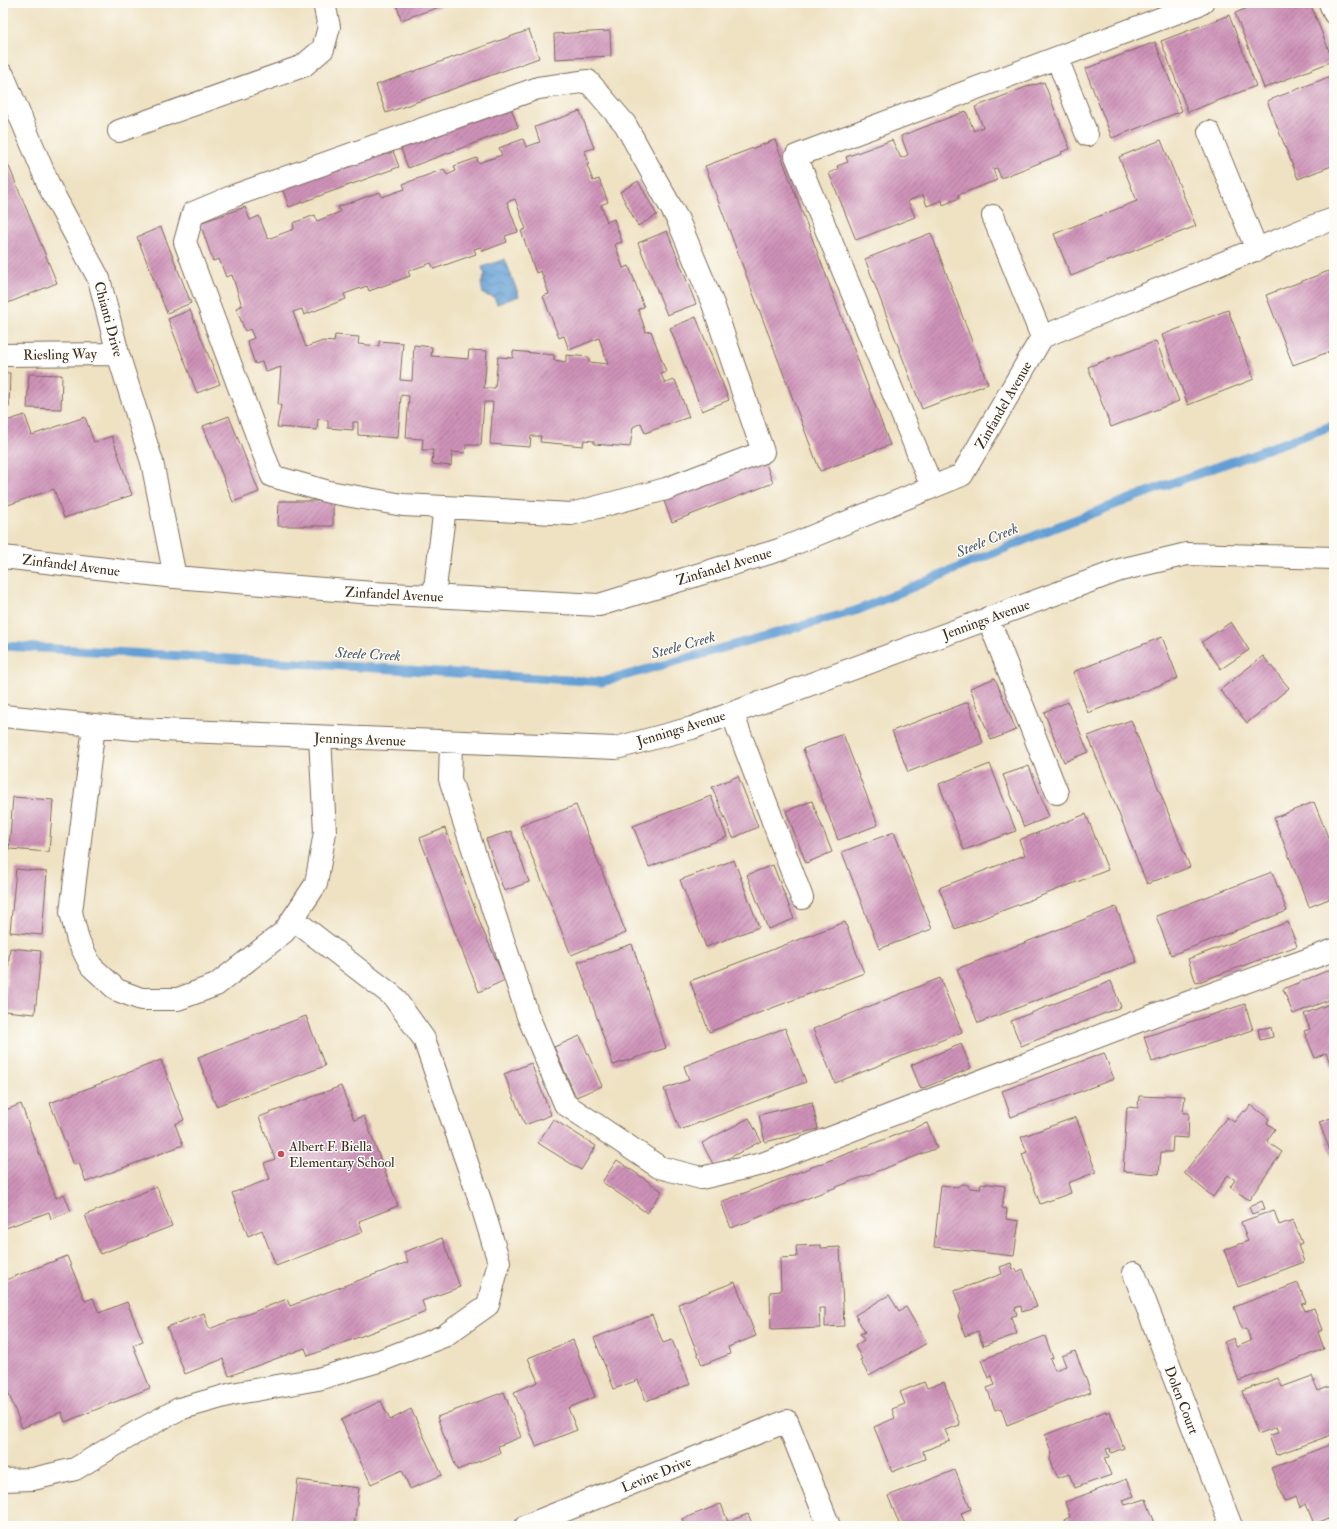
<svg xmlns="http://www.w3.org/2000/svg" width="1337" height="1529" font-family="'IM FELL Double Pica',serif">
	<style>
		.water { fill: url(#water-waves); stroke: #506479 }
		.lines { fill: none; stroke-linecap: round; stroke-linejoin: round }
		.stream { stroke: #649fd4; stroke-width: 9 }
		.building { fill: url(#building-hatch); fill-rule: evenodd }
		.minor-casing { stroke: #7a6a58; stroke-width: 24 }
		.minor { stroke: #fff; stroke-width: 22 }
		.poi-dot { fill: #d1495b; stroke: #fdfcf7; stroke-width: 1.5 }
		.labels { text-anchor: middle; stroke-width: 3; stroke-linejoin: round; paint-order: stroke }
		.street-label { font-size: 14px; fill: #3b2a1e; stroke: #fdfcf7 }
		.poi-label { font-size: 14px; fill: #3b2a1e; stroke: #fdfcf7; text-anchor: start }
		.water-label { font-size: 15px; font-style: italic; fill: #4b5967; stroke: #fdfcf7 }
	</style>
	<defs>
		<pattern id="water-waves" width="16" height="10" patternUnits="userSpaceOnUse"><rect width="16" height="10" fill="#649fd4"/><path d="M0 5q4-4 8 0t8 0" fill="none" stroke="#5482ab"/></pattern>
		<pattern id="building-hatch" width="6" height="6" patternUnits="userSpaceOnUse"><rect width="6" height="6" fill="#ce92b8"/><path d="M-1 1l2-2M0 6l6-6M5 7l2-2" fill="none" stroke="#a87795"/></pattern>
	</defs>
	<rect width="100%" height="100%" fill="#fdfcf7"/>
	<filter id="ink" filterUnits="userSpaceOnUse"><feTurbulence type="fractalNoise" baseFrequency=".025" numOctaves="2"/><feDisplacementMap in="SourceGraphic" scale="8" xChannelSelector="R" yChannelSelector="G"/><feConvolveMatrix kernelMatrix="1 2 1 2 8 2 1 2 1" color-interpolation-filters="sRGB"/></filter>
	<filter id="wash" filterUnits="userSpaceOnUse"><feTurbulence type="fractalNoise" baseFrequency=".012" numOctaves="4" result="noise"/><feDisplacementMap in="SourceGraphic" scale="16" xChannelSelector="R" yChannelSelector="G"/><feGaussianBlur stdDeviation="0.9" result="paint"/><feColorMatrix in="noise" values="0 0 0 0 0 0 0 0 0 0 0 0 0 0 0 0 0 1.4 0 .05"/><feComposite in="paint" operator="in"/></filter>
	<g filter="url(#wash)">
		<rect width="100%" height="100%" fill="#efe2c3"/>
		<!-- water -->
		<path class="water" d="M505 259 519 296 497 304 494 297 487 296 483 294 481 283 485 275 482 267Z"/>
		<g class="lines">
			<!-- stream -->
			<path class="stream" d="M3 646 166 655 602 682 858 610 1051 529 1169 484 1334 425"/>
		</g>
		<g id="blocks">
			<!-- building -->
			<path class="building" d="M396 3H451L401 20Z
				M1261 3H1310L1333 61 1264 88 1235 13Z
				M1229 15 1256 86 1188 112 1161 41Z
				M529 30 539 58 386 113 376 85Z
				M610 31 611 56 555 59 554 34Z
				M1155 42 1182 111 1112 138 1085 69Z
				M1334 75V165L1298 179 1267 101Z
				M1044 82 1070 149 1061 152 1062 154 1001 178 997 168 993 169 997 180 958 195 959 198 943 205 942 200 927 206 923 195 908 201 915 217 856 240 829 173 838 169 837 166 848 162 846 157 892 140 901 158 908 155 901 136 966 111 974 131 983 127 975 107 1034 84 1035 85Z
				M509 103 518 127 408 168 399 143Z
				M580 111 594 148 585 151 589 164 587 165 593 181 599 179 608 202 601 205 607 222 614 219 622 242 615 244 623 268 629 266 644 307 638 309 646 332 651 331 666 372 661 374 665 383 675 380 689 417 645 433 641 423 633 427 630 447 594 444V441L584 440 583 446 540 442 541 436H531L530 447 490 444 493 402H484L481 445H466L465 453 452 452 451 466 432 464 433 450H422L423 439 406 438 409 396 401 395 398 438 358 435V422H353V430L328 428V420L318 419 317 430 277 427 281 405H278L281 367 266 372 262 362 255 364 247 341 254 338 250 329 245 331 236 308 242 306 232 275 226 277 219 259 213 261 200 223 245 207 250 220 259 216 268 239 294 229 293 223 315 215 317 221 340 212 338 207 380 192 382 197 405 189 403 184 444 169 447 175 456 171 454 166 477 158 478 163 502 155 499 148 523 139 526 147 540 142 535 127ZM515 199 526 229 521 231 536 273 541 271 549 294 543 296 559 338 564 336 569 350 599 338 608 364 589 362V357L566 355V362L554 360V355L513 351V358L498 357 495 388H484L487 351 469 350 468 359 431 356 432 347 414 345 412 381 400 380 403 343 379 341V346L358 344 359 337 335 335 334 342 323 341 306 347 293 312 302 309 304 315 346 299 344 294 367 286 369 291 410 276 408 271 431 263 434 269 476 254 474 249 481 247 483 251 507 242 505 236 518 232 507 202Z
				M775 140 890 445 820 471 705 166Z
				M1161 140 1196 226 1071 276 1054 234 1137 201 1119 157Z
				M390 143 399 167 289 207 280 182Z
				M3 152 57 283 3 305Z
				M638 181 657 215 638 226 620 192Z
				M161 227 191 303 167 313 137 237Z
				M667 231 696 304 667 315 638 243Z
				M931 233 988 384 922 409 865 259Z
				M1334 269V350L1293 365 1266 295Z
				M190 310 220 384 197 393 168 319Z
				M1228 310 1254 379 1188 405 1162 335Z
				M696 317 729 400 702 411 670 328Z
				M1156 341 1179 401 1111 427 1088 367Z
				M3 373H10L9 407H3Z
				M29 374 62 375 61 409 27 408Z
				M25 415 32 435 85 417 94 442 112 436 132 495 64 518 54 489 5 506 3 501V422Z
				M229 416 259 492 233 502 203 426Z
				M763 456 773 483 672 522 662 496Z
				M279 501H333V526H278Z
				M1231 622 1249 650 1221 669 1202 642Z
				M1162 637 1178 678 1088 713 1073 672Z
				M1263 656 1289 688 1247 723 1220 690Z
				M995 678 1016 730 991 740 970 688Z
				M968 702 983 743 908 772 892 731Z
				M1068 702 1088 752 1064 762 1044 712Z
				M1131 720 1190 867 1147 884 1088 736Z
				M843 734 878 825 838 840 803 749Z
				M990 764 1016 831 964 850 939 784Z
				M1029 766 1049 817 1024 827 1003 775Z
				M738 776 758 827 733 838 712 787Z
				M711 796 727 837 649 867 633 826Z
				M13 797 53 800 49 852 9 849Z
				M812 801 832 852 806 863 786 811Z
				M1314 802 1334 852V897L1309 907 1274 818Z
				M576 805 626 933 571 955 520 826Z
				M1086 814 1108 870 955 929 939 888 1025 855 1019 840Z
				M445 828 482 928 505 980 479 992 458 941 420 838Z
				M511 831 529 882 504 891 486 839Z
				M894 832 932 929 879 949 842 852Z
				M734 860 759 927 706 947 680 880Z
				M773 865 794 919 768 929 747 875Z
				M16 869 47 872 42 935 10 932Z
				M1272 872 1287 911 1171 955 1156 916Z
				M1116 907 1137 962 978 1023 957 969Z
				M845 922 864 973 709 1032 690 981Z
				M1288 922 1297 946 1196 983 1188 959Z
				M632 944 666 1048 613 1065 578 962Z
				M10 948 41 951 35 1014 4 1011Z
				M1334 968V998L1293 1014 1283 989Z
				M940 978 962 1032 835 1083 813 1029Z
				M1111 981 1121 1007 1021 1046 1011 1021Z
				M1334 1002V1067L1332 1068 1326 1053 1315 1058 1304 1031 1310 1029 1304 1014Z
				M1245 1004 1253 1030 1152 1062 1144 1037Z
				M306 1016 325 1066 216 1106 198 1057Z
				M1271 1027 1273 1037 1260 1040 1258 1029Z
				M785 1028 806 1082 680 1130 664 1089 689 1080 684 1066Z
				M580 1036 602 1086 576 1097 554 1047Z
				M961 1044 971 1068 921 1089 911 1065Z
				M1104 1053 1114 1079 1011 1117 1002 1091Z
				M161 1060 184 1120 175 1124 183 1145 86 1182 79 1163 74 1165 50 1103Z
				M531 1063 551 1115 525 1125 504 1074Z
				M341 1086 354 1120 364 1116 398 1206 359 1221 363 1232 276 1266 262 1230 248 1236 232 1193 270 1179 264 1163 275 1159 259 1117Z
				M1165 1095 1185 1096 1183 1113H1189L1188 1138 1173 1137 1172 1152H1161L1159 1174 1123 1171 1127 1107 1138 1108 1139 1096 1164 1097Z
				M812 1102 818 1129 765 1142 759 1115Z
				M21 1104 56 1198 64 1194 71 1211 51 1219 49 1212 3 1229V1111Z
				M1251 1105 1269 1119 1267 1123 1275 1129 1268 1139 1269 1143 1282 1152 1249 1200 1230 1187 1235 1180 1228 1175 1213 1197 1184 1173 1227 1117 1234 1122 1243 1111 1245 1112Z
				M1076 1117 1096 1172 1068 1183 1071 1193 1040 1204 1022 1154 1027 1152 1021 1137Z
				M1334 1117V1161L1319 1122Z
				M749 1118 761 1141 714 1166 702 1143Z
				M553 1119 596 1146 581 1170 538 1143Z
				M927 1123 937 1148 731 1228 721 1202Z
				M617 1160 662 1191 647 1213 602 1182Z
				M981 1183 1005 1186 1002 1208 1007 1209 1006 1219 1019 1221 1014 1256 934 1247 941 1185 957 1187 961 1184 968 1185 970 1188 980 1189Z
				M157 1187 172 1226 100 1254 85 1215Z
				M1262 1201 1265 1209 1252 1214 1249 1207Z
				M1274 1210 1279 1225 1293 1220 1302 1243 1298 1245 1304 1262 1238 1287 1224 1250 1248 1241 1241 1222Z
				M442 1238 460 1287 422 1301 426 1312 308 1356 305 1348 229 1376 223 1359 185 1374 167 1327 204 1313 209 1329 287 1299 290 1306 408 1262 404 1252Z
				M821 1245V1248L840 1247 844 1326 825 1327V1308H819L820 1328 771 1330 770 1292 781 1291 780 1258 797 1257 796 1246Z
				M67 1256 85 1301 93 1298 99 1313 127 1302 143 1341 133 1345 150 1388 65 1422 61 1412 22 1428 3 1379V1358L6 1357 3 1350V1281Z
				M1011 1263 1013 1270 1016 1269 1017 1272 1023 1269 1037 1307 1022 1312 1021 1306 1015 1308 1017 1315 1011 1317 1017 1334 983 1346 978 1331 965 1336 958 1316 961 1311 954 1291 1002 1274 1000 1267Z
				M735 1282 756 1336 728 1347 730 1354 702 1365 678 1304Z
				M1298 1283 1306 1303 1302 1304 1305 1311 1314 1308 1322 1330 1318 1332 1324 1349 1239 1381 1224 1342 1234 1338 1236 1347 1251 1341 1246 1328 1242 1329 1234 1307Z
				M889 1295 899 1311 906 1307 927 1343 869 1376 860 1360 862 1359 855 1346 864 1340 860 1334 865 1332 855 1315Z
				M652 1315 663 1343 672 1340 690 1384 646 1401 638 1380 614 1389 594 1338Z
				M1045 1336 1053 1358 1050 1359 1055 1370 1066 1366 1062 1356 1075 1351 1091 1392 1007 1425 1001 1408 995 1410 987 1388 995 1385 992 1376 988 1378 981 1360Z
				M573 1340 595 1397 568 1408 577 1430 536 1446 514 1392 538 1382 528 1358Z
				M1312 1376 1318 1391 1331 1386 1334 1396V1434L1276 1455 1269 1436 1279 1432 1277 1427 1258 1434 1242 1391 1278 1378 1282 1387Z
				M924 1382 927 1388 944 1382 960 1425 945 1430 950 1441 923 1451 925 1459 892 1472 874 1427 895 1418 892 1409 905 1404 900 1392Z
				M504 1392 521 1437 498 1446 500 1453 457 1470 437 1417Z
				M381 1401 390 1420 411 1409 442 1475 410 1489 402 1470 371 1484 341 1420Z
				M1106 1411V1413L1110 1411 1124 1448 1111 1453 1110 1448 1106 1449 1109 1457 1104 1458 1111 1475 1075 1488 1069 1474 1058 1478 1050 1459 1052 1454 1045 1435Z
				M1334 1443V1510L1332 1511 1334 1516 1314 1524 1306 1504 1300 1507 1296 1497 1285 1501 1271 1468Z
				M955 1470 971 1509 961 1513 966 1526H900L888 1496Z
				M1127 1479 1134 1496 1123 1500 1125 1505 1146 1499 1156 1526H1066L1064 1520 1070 1517 1065 1502Z
				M298 1480 359 1488 354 1526H292Z
				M721 1504 728 1522 748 1514 753 1526H685L682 1519Z"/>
		</g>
	</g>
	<g filter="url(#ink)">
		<use href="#blocks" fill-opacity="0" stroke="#7a6a58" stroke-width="1"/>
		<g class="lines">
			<defs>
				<path id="minor" d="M1330 3 1334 13
					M1057 58 1087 135
					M3 75 50 188 99 279 118 354 152 462 175 577
					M119 131 303 66 323 49 329 27 324 3
					M1209 132 1257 250
					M993 216 1042 337
					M3 355 118 354
					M932 487 796 156 1202 3
					M3 557 175 577 373 593 599 605 779 550 962 475 1042 337 1308 228 1334 219
					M434 596 445 507 403 505 329 492 272 476 185 242 193 213 236 195 538 88 588 81 625 124 678 220 713 304 763 452 666 489 571 514 445 507
					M988 618 1057 793
					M732 713 802 898
					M3 716 135 729 616 748 692 728 1120 570 1187 554 1334 558
					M94 726 71 912 78 940 91 966 117 990 141 999H178L216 985 284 932 316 884 325 832 320 737
					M451 742 450 779 528 1016 565 1104 659 1167 701 1178 762 1164 1173 1008 1334 950
					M1134 1273 1231 1526
					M3 1480 33 1479 75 1469 135 1433 179 1409 232 1394 318 1379 382 1360 444 1336 488 1305 499 1262 481 1203 424 1039 393 996 293 919
					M526 1526 787 1421 829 1526"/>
			</defs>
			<!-- minor casing -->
			<use href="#minor" class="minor-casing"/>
			<!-- minor -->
			<use href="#minor" class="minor"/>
		</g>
	</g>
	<!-- markers -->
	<circle class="poi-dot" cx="281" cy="1154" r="4"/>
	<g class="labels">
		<!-- street labels -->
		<g class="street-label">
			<text transform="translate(109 319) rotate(75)" y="5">Chianti Drive</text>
			<text transform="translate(60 354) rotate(-1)" y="5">Riesling Way</text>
			<text transform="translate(1003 405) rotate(-60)" y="5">Zinfandel Avenue</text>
			<text transform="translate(71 565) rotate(7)" y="5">Zinfandel Avenue</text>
			<text transform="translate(724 566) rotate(-17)" y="5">Zinfandel Avenue</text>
			<text transform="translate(394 594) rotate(3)" y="5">Zinfandel Avenue</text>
			<text transform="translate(986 619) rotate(-20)" y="5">Jennings Avenue</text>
			<text transform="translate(681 728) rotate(-17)" y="5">Jennings Avenue</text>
			<text transform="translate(360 739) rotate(2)" y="5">Jennings Avenue</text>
			<text transform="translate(1182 1400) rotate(69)" y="5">Dolen Court</text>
			<text transform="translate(656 1474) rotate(-22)" y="5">Levine Drive</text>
		</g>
		<!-- poi labels -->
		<g class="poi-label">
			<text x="289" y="1151">Albert F. Biella<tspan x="289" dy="16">Elementary School</tspan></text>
		</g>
		<!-- water labels -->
		<g class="water-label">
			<text transform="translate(987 540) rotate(-23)" y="5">Steele Creek</text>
			<text transform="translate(683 645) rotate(-16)" y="5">Steele Creek</text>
			<text transform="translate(368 654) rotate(3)" y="5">Steele Creek</text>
		</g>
	</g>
	<!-- margin -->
	<rect width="1337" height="1529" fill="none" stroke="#fdfcf7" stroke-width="16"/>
</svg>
